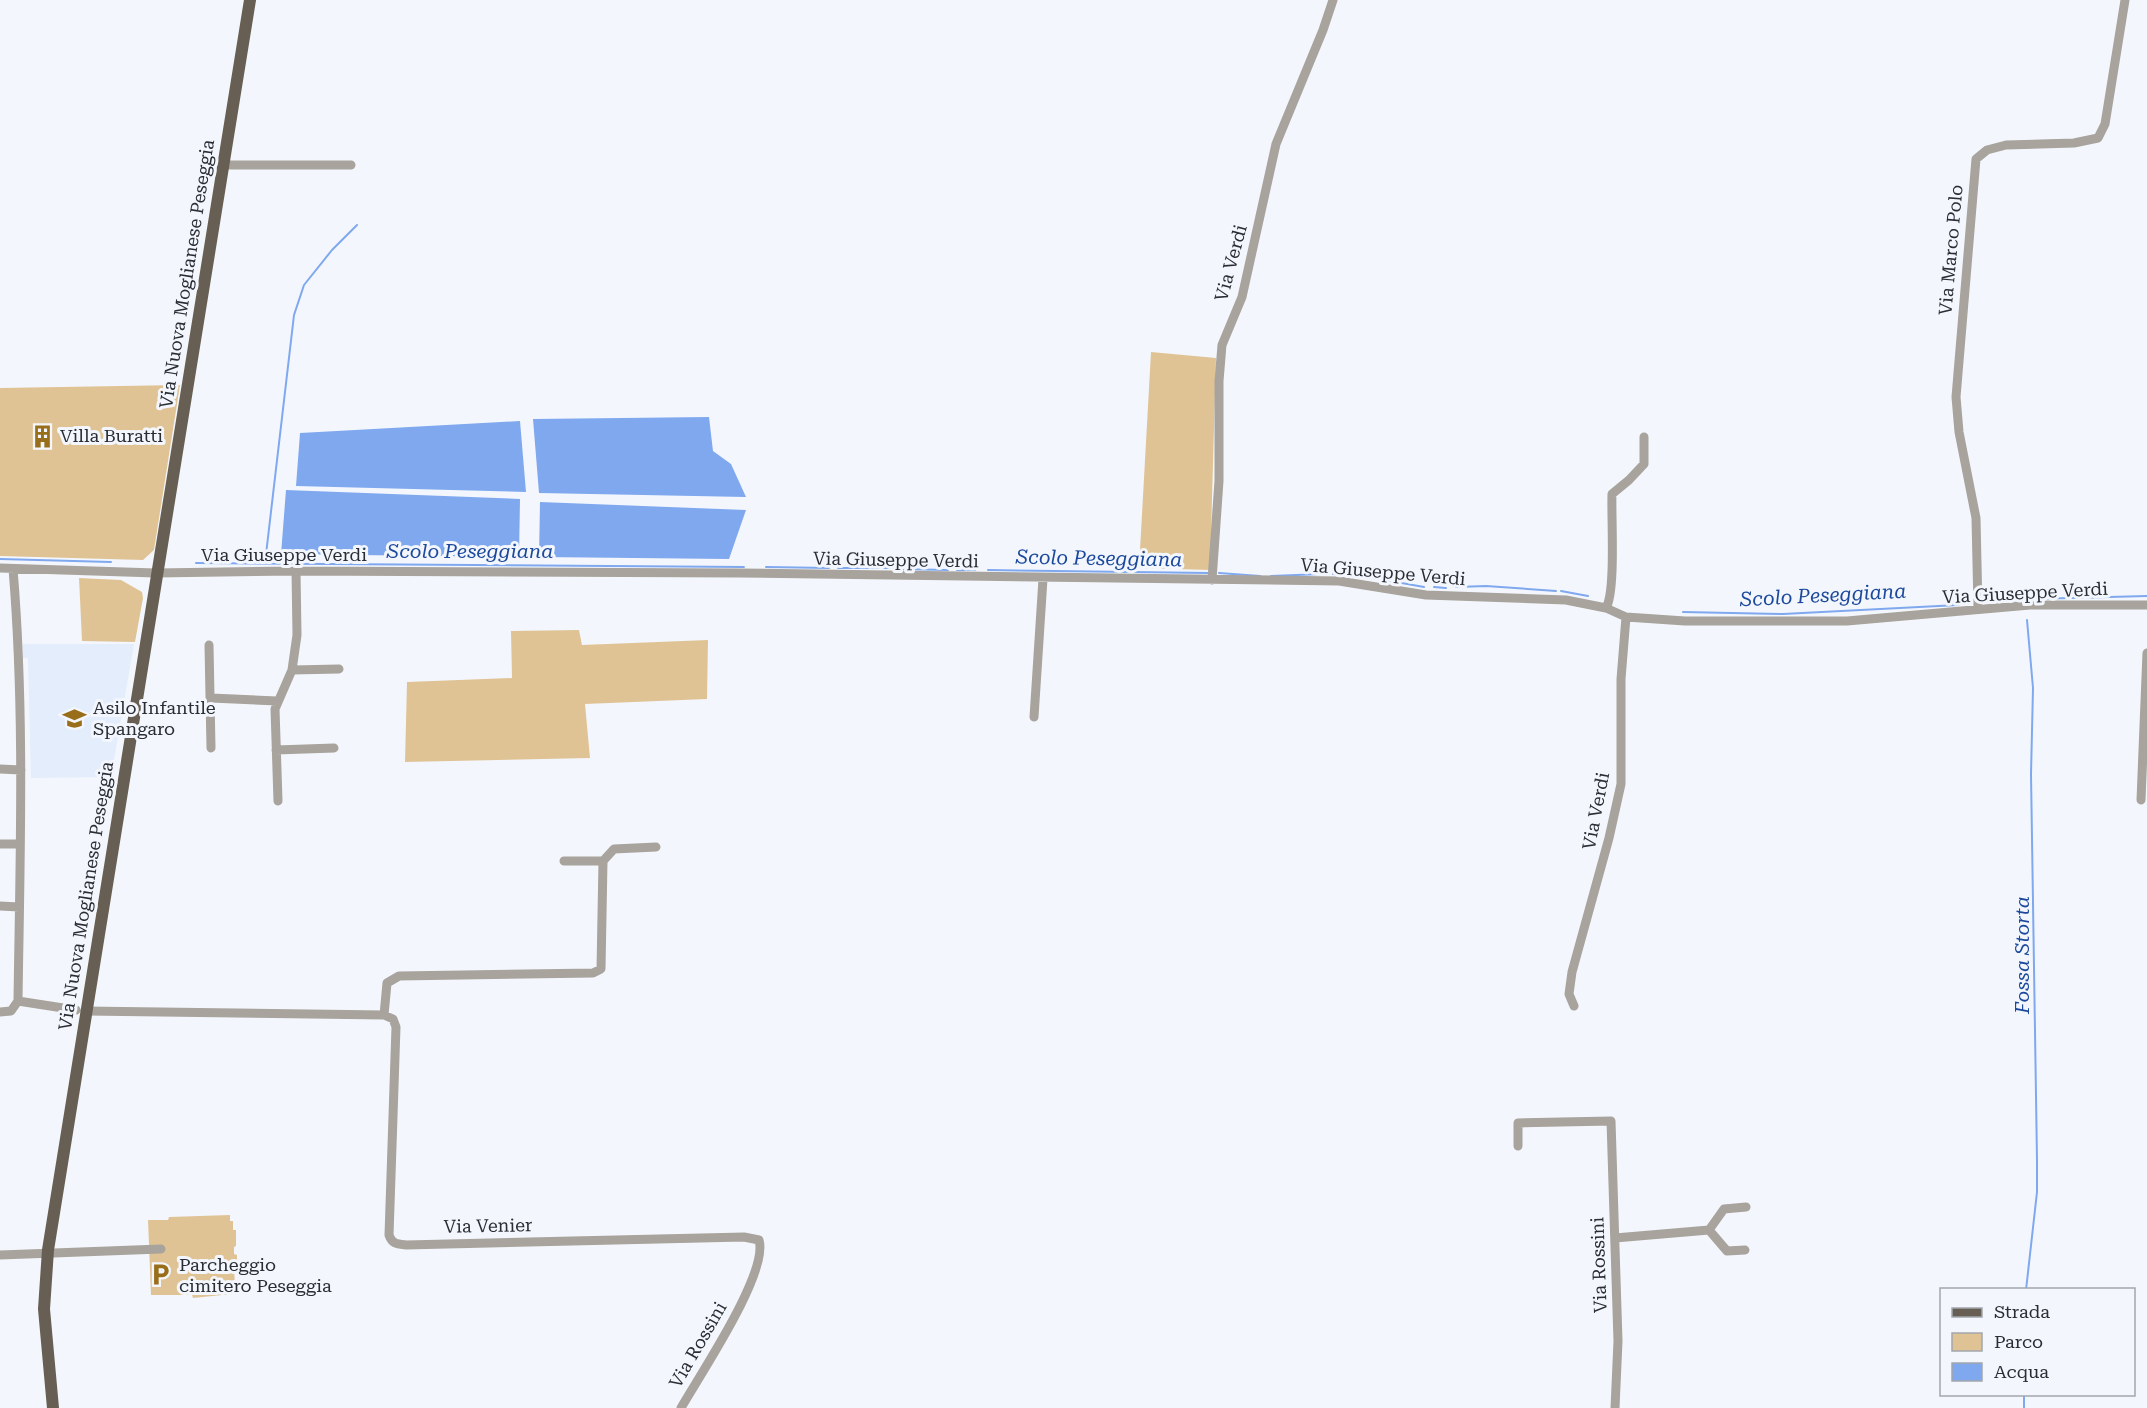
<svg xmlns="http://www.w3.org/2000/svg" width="2147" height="1408" font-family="'Roboto Serif',serif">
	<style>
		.built { fill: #e4edfb }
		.green { fill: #e0c395 }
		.water { fill: #7fa8ef }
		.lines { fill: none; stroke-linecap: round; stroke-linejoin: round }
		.stream { stroke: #7fa8ef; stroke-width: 2 }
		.minor { stroke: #a8a39c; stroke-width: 9 }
		.major { stroke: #675f53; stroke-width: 12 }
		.labels { text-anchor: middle; stroke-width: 6; stroke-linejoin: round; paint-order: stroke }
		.street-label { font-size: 18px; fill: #2a2d34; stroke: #f3f7fd }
		.poi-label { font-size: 18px; fill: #2a2d34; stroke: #f3f7fd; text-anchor: start }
		.water-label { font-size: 20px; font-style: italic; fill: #1c499b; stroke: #f3f7fd }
	</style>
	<rect width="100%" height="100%" fill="#f3f7fd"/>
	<!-- built -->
	<path class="built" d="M23 644H134L111 777 31 778 28 658H23Z"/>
	<!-- green -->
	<path class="green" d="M1151 352 1216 358 1210 570 1139 568Z
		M180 385 154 550 143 560 0 556V388Z
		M79 578 121 580 142 592 143 598 135 642 82 641Z
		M579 630 582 645 708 640 707 699 585 704 590 758 405 762 407 682 512 678 511 631Z
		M230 1215V1221H233V1230H236V1246L234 1247V1254L237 1255V1264L234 1265 235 1288H232V1294L193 1298 192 1295H151L148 1220H168L169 1217Z"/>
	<!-- water -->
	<path class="water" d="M709 417 713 451 731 464 746 497 539 493 533 419Z
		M520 421 526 492 296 486 300 433Z
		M286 490 520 499 519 557 281 554Z
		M540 502 746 510 729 559 539 557Z"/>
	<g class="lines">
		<!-- stream -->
		<path class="stream" d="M0 559 111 562
			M196 563 744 567
			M265 563 294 315 304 285 332 250 357 225
			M766 567 829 568
			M838 568H889
			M897 569 948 570
			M957 570H975
			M988 570 1209 573
			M1219 573 1260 576
			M1333 574 1357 575 1424 587
			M1271 576 1322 574
			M1434 587 1446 588
			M1456 587 1486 586 1556 591
			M1561 591 1588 596
			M1988 598 1993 600 2147 596
			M1683 612 1783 614 1958 605 1965 601
			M2026 1290 2037 1192V1160L2031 774 2033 688 2027 620
			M2024 1408V1394"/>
		<!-- minor -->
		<path class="minor" d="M224 165H351
			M0 568 156 573 296 571 740 573 1339 581 1426 595 1566 600 1606 608 1626 617 1685 621H1847L2030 605H2147
			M1212 580 1219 481V381L1222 345 1242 297 1276 144 1323 30 1333 0
			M1606 608C1616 591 1611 517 1612 494L1629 480 1644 464V437
			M1978 609 1976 518 1959 432 1956 397 1976 159 1987 150 2006 145 2074 143 2098 138 2105 124 2125 0
			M209 645 211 748
			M292 670 339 669
			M211 698 277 701
			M1034 717 1043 579
			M276 750 334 748
			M0 769 21 770
			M2141 800 2147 653
			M278 801 275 709 292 670 297 635 296 571
			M0 844H20
			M564 861H603
			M0 906 19 907
			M18 1001 76 1010
			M1574 1006 1569 994 1572 972 1609 838 1621 784V679L1626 617
			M85 1011 384 1015 393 1019 396 1027 389 1235C392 1244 397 1244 406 1245L744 1237 759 1240C769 1273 699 1376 681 1408
			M0 1012 11 1011 18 1001C20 857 25 713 13 569
			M384 1015 387 983 399 976 593 973 601 969 603 861 614 849 656 847
			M1518 1146V1123L1611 1121 1618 1341 1615 1408
			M1709 1230 1727 1251 1745 1250
			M1615 1238 1709 1230 1724 1209 1746 1207
			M0 1255 161 1249"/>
		<!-- major -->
		<path class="major" d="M53 1408 44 1309 48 1250 250 0"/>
	</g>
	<!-- icons -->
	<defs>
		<symbol id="building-bare" viewBox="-9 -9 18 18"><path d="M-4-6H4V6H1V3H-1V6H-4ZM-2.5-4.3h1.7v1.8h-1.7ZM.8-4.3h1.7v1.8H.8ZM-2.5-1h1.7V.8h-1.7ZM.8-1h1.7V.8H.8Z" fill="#996e1b" stroke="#f3f7fd" stroke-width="2.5" paint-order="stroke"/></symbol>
		<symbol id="school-bare" viewBox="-9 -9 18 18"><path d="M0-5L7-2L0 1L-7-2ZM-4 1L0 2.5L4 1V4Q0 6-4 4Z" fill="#996e1b" stroke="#f3f7fd" stroke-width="2.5" paint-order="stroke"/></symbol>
		<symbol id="parking-bare" viewBox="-9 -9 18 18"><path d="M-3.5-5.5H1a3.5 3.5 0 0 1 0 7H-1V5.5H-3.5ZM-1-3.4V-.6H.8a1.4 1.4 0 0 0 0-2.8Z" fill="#996e1b" stroke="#f3f7fd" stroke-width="2.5" paint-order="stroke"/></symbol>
	</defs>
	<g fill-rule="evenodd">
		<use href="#building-bare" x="26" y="420" width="33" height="33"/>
		<use href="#school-bare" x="58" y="702" width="33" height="33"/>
		<use href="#parking-bare" x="144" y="1258" width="33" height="33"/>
	</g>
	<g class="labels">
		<!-- street labels -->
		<g class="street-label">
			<text transform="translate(1951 250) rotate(-85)" y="6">Via Marco Polo</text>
			<text transform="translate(1231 263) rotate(-75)" y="6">Via Verdi</text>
			<text transform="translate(187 274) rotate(-81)" y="6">Via Nuova Moglianese Peseggia</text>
			<text x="284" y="561">Via Giuseppe Verdi</text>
			<text transform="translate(896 560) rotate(1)" y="6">Via Giuseppe Verdi</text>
			<text transform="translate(1383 572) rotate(5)" y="6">Via Giuseppe Verdi</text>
			<text transform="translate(2025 593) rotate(-3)" y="6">Via Giuseppe Verdi</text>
			<text transform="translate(1596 811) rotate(-79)" y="6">Via Verdi</text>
			<text transform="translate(86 896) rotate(-81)" y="6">Via Nuova Moglianese Peseggia</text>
			<text transform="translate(488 1226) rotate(-1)" y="6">Via Venier</text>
			<text transform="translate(1599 1265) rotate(-92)" y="6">Via Rossini</text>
			<text transform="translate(698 1345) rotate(-60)" y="6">Via Rossini</text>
		</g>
		<!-- poi labels -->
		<g class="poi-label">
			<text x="60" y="442">Villa Buratti</text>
			<text x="93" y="714">Asilo Infantile<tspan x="93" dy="21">Spangaro</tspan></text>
			<text x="179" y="1271">Parcheggio<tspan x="179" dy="21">cimitero Peseggia</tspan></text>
		</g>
		<!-- water labels -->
		<g class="water-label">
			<text x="470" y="558">Scolo Peseggiana</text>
			<text transform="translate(1099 558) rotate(1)" y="7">Scolo Peseggiana</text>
			<text transform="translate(1823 595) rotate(-3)" y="7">Scolo Peseggiana</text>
			<text transform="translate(2022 955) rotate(-90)" y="7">Fossa Storta</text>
		</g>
	</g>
	<!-- legend -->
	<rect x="1940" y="1288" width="195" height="108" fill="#f3f7fd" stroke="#a3a6ad" stroke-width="1.5"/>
	<rect x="1952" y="1308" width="30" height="9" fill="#675f53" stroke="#a3a6ad" stroke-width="1.5"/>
	<text x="1994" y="1318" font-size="18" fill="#2a2d34">Strada</text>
	<rect x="1952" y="1333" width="30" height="18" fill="#e0c395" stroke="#a3a6ad" stroke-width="1.5"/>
	<text x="1994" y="1348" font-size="18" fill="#2a2d34">Parco</text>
	<rect x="1952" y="1363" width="30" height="18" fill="#7fa8ef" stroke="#a3a6ad" stroke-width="1.5"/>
	<text x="1994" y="1378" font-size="18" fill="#2a2d34">Acqua</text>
</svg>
